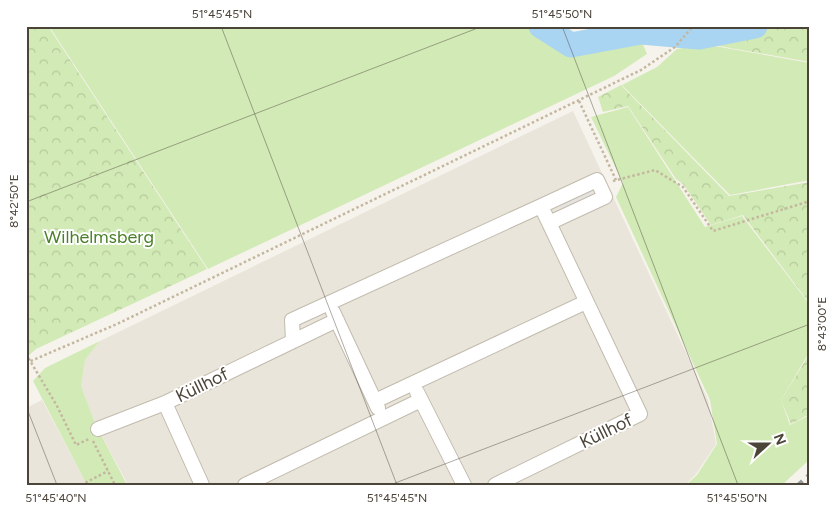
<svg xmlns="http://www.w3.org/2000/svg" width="836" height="511" font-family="Figtree,sans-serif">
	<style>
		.residential { fill: #eae5da }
		.grass { fill: #d2eab5 }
		.forest { fill: url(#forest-crowns) }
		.parking { fill: #e5e3e0 }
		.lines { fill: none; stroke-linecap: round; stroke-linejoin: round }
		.river { stroke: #a9d4f2; stroke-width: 25 }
		.street-casing { stroke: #c2bbae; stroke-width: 16 }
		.path { stroke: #c4b79f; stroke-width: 2.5; stroke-dasharray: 2.5 2.5; stroke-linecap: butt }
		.street { stroke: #fff; stroke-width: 14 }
		.rail { stroke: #9a9a9a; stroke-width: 4; stroke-dasharray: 6 6; stroke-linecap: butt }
		.ticks { fill: none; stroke: #4b4439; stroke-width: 1; stroke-opacity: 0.45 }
		.labels { text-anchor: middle; stroke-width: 4; stroke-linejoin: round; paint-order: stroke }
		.park-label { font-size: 18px; fill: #4a7f2a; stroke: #fff }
		.street-label { font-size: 18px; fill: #4b4439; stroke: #fff }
		.neatline { fill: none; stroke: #4b4439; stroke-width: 2 }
		.ticks-label { font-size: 12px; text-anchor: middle; fill: #4b4439 }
	</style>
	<defs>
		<pattern id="forest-crowns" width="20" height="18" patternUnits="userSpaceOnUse" patternTransform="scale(1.25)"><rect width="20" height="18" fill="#d2eab5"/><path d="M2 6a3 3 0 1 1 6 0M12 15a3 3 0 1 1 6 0" fill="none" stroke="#b6ca9c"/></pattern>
	</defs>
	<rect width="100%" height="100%" fill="#f6f3ec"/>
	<!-- residential -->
	<path class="residential" d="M573 111 708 400 716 444 696 474 685 485H128L95 423 81 386 85 360 100 341Z
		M42 400 87 485H26V408Z"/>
	<!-- grass -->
	<path class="grass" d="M49 26H525L567 52 641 40 647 54 614 76 208 269Z
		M703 44 810 63V180L730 195 622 85 657 67 677 49Z
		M628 107 705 227 742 216 810 305V351L781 400 790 425 810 415V459L782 485H686L697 475 717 444 710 400 616 197 623 183 591 117Z
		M100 341 85 360 81 386 95 423 127 485H87L33 381 45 368Z"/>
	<!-- forest -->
	<path class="forest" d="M26 26H48L207 269 36 349 26 358Z
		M710 26H810V62L702 43Z
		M621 85 729 196 810 182V304L743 215 711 225 684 185 676 179 628 106 603 112 598 97Z
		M810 353V414L791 424 781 400Z"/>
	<!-- parking -->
	<path class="parking" d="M589 188 593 198 563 212 559 202Z"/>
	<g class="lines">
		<!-- river -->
		<path class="river" d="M541 26 571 45 641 32 699 37 755 26"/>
		<defs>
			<path id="street" d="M541 206 597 180 605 197 549 223
				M333 312 378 408
				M293 341 292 320 541 206 640 414 495 485
				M417 392 464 485
				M375 401 586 302
				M165 403 202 485
				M98 429 165 403 337 320
				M245 485 421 400"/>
		</defs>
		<!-- street casing -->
		<use href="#street" class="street-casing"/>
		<!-- path -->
		<path class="path" d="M579 101 616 180
			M613 181 655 170 683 187 713 231 810 201
			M26 354 57 406 76 445 89 439
			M26 363 117 324 641 70 675 47 693 26
			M93 441 115 485
			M81 485 108 471"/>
		<!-- street -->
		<use href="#street" class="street"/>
		<!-- rail -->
		<path class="rail" d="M798 485 810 474"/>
	</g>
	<!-- ticks -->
	<path class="ticks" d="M221 26 397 485M562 26 738 485M26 202 483 26M26 406 57 485M390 485 810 324"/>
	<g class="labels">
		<!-- park labels -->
		<g class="park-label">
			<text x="99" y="243">Wilhelmsberg</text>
		</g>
		<!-- street labels -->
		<g class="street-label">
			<text transform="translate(202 385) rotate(-26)" y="6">Küllhof</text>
			<text transform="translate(606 431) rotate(-26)" y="6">Küllhof</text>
		</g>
	</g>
	<!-- border -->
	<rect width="836" height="511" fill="none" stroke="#ffffff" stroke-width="55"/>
	<!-- north arrow -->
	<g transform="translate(768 444) rotate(69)" stroke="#ffffff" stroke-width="4" paint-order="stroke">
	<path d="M0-4L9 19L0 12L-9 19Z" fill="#4b4439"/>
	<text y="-8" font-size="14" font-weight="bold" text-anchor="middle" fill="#4b4439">N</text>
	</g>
	<rect x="28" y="28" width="780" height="456" class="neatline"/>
	<g class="ticks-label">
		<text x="222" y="18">51°45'45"N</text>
		<text x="562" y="18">51°45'50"N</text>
		<text transform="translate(14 201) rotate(-90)" y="4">8°42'50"E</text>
		<text transform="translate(822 324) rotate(-90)" y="4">8°43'00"E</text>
		<text x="56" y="502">51°45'40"N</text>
		<text x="397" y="502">51°45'45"N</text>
		<text x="737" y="502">51°45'50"N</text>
	</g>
</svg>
